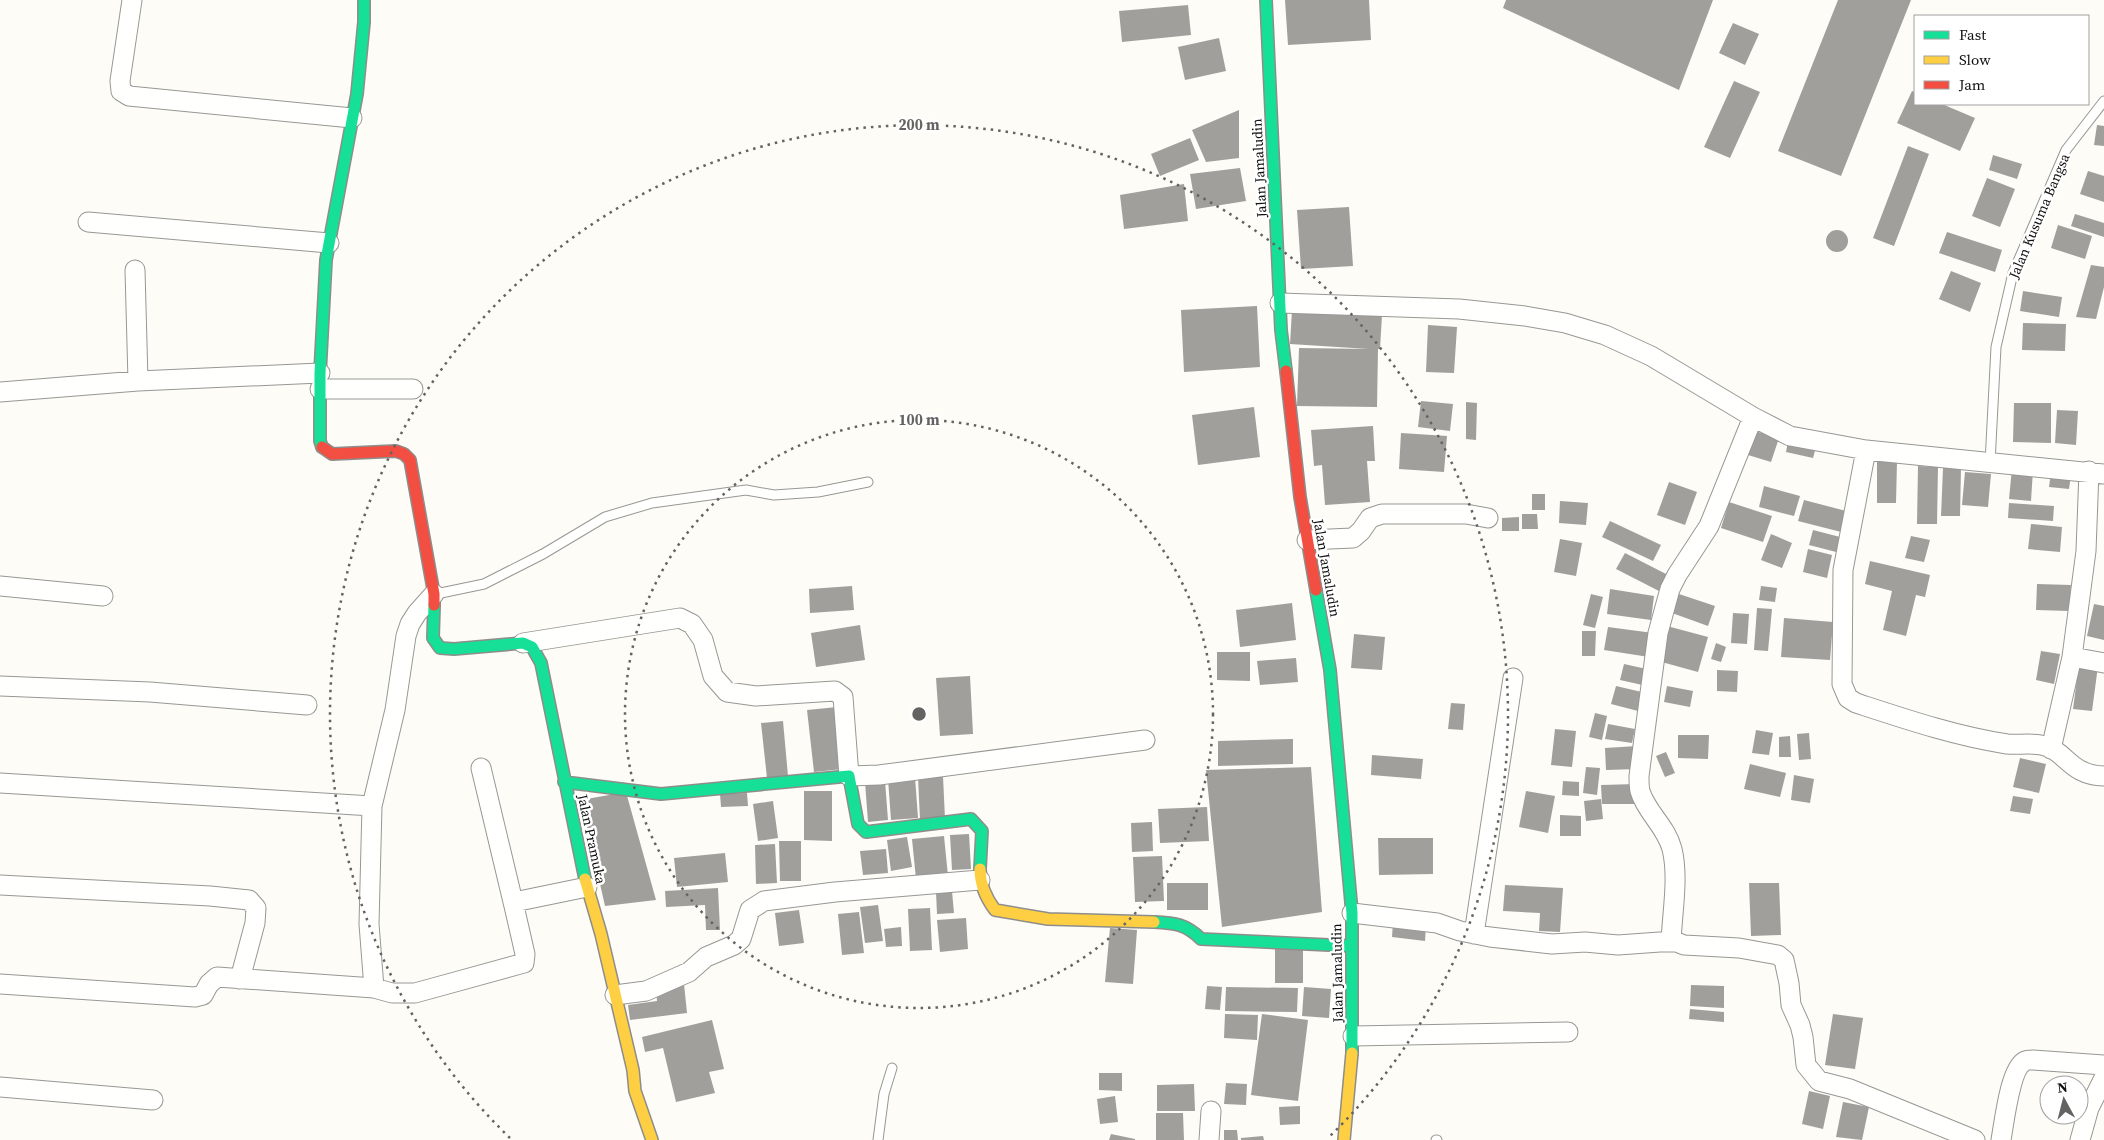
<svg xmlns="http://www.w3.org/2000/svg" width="2104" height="1140" font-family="'Source Serif 4',serif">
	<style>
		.building { fill: #a19f9c }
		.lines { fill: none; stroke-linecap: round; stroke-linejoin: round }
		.lane-casing { stroke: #979795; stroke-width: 11 }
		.street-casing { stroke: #979795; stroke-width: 21 }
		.fast-casing { stroke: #8e8d8b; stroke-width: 14 }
		.slow-casing { stroke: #8e8d8b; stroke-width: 14 }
		.jam-casing { stroke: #8e8d8b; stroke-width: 14 }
		.lane { stroke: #fffffe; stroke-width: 9 }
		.street { stroke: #fffffe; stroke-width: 19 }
		.fast { stroke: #16e098; stroke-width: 11 }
		.slow { stroke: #ffcf43; stroke-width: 11 }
		.jam { stroke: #f24e42; stroke-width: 11 }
		.ring { fill: none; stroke: #646362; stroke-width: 2.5; stroke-dasharray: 2.5 5 }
		.labels { text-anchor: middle; stroke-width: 5; stroke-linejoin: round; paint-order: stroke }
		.street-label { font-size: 14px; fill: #111; stroke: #fff }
		.centre { fill: #646362; stroke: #fff; stroke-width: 2.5 }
		.ring-label { font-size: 15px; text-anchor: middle; font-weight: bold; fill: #646362; stroke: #fff; stroke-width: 5; stroke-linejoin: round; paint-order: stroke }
	</style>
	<rect width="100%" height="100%" fill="#fdfcf7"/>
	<!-- building -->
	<path class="building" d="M1285 0H1369L1371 40 1288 45Z
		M1506 0H1713L1679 90 1503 8Z
		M1838 0H1911L1841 176 1778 151Z
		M1188 5 1191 35 1122 42 1119 11Z
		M1733 23 1759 34 1745 65 1719 53Z
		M1219 38 1226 71 1185 80 1178 47Z
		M1734 81 1760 92 1730 158 1704 147Z
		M1912 91 1915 92V104H1942L1975 118 1960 151 1897 123Z
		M1239 110V158L1206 162 1192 130Z
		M2097 125 2104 126V146L2094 145Z
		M1190 138 1199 160 1160 176 1151 154Z
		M1908 146 1929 154 1894 246 1873 238Z
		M1993 155 2022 164 2017 179 1989 170Z
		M1240 168 1246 201 1196 209 1190 174Z
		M2088 171 2104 176V202L2080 194Z
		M1987 178 2015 189 2000 227 1972 216Z
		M1184 184 1188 221 1124 229 1120 195Z
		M1349 207 1353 266 1301 269 1297 210Z
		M2075 214 2104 223V237L2071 226Z
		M2058 225 2092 236 2085 259 2051 248Z
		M1826 241a11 11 0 1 1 22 0a11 11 0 1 1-22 0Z
		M1947 232 2002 250 1995 272 1939 253Z
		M2091 265 2104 267V287L2096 319 2076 317Z
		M1951 271 1981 283 1970 312 1939 299Z
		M2023 291 2062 297 2059 317 2020 311Z
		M1257 306 1260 367 1184 372 1181 310Z
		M1292 310 1382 315 1380 349H1378L1377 407 1297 406 1299 348 1369 349 1290 344Z
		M2023 323 2066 324 2065 351 2022 350Z
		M1428 325 1457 327 1454 373 1426 372Z
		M1421 401 1453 404 1450 431 1418 427Z
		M1466 402 1477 403 1476 440 1466 439Z
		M2014 403H2051V443L2013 442Z
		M1254 407 1260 457 1198 465 1192 415Z
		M2057 410 2078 411 2076 445 2055 443Z
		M1373 426 1375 461H1367L1370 502 1325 505 1322 465 1314 466 1311 430Z
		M1755 431 1779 438 1771 462 1748 455Z
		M1401 433 1447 436 1444 472 1399 469Z
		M1788 441 1816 447 1813 458 1786 452Z
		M1877 462H1897L1896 503H1877Z
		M1918 466 1938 467 1937 524H1917Z
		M1943 468H1961L1960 516H1941Z
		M2012 468 2033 470 2031 501 2009 499Z
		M1965 472 1991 474 1988 507 1962 505Z
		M2051 472 2071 475 2069 489 2049 487Z
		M1669 482 1697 492 1685 525 1657 515Z
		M1764 486 1800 496 1794 516 1759 507Z
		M1532 494H1545V510H1532Z
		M1804 500 1850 512 1845 533 1798 521Z
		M1560 501 1588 503 1586 525 1559 523Z
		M1729 502 1772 516 1763 542 1721 528Z
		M2009 503 2054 506 2053 521 2008 518Z
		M1522 514H1537L1538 529H1522Z
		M1519 517V531H1502V518Z
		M1610 521 1661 545 1653 561 1602 537Z
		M2031 524 2062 527 2060 552 2028 549Z
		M1813 530 1844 538 1840 553 1809 545Z
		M1771 534 1792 543 1782 568 1761 560Z
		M1911 536 1930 540 1924 562 1905 558Z
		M1560 539 1582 543 1576 576 1554 572Z
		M1808 549 1832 555 1827 578 1803 572Z
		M1625 553 1668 575 1659 591 1616 569Z
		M1870 561 1930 575 1925 597 1916 595 1906 636 1883 630 1892 591 1865 584Z
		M2037 584 2071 585 2069 611 2036 610Z
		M852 586 854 610 810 613 809 589Z
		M1761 586 1777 588 1775 602 1759 600Z
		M1610 589 1654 596 1651 620 1607 614Z
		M1591 594 1603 597 1595 628 1583 625Z
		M1679 594 1715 606 1708 626 1672 613Z
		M1292 603 1296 640 1240 647 1236 610Z
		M2094 604 2104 606V640L2087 636Z
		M1757 608 1772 609 1768 651 1754 650Z
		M1733 613 1749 614 1747 644 1731 643Z
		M1784 618 1833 622 1830 660 1781 657Z
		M860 625 865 660 816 667 811 633Z
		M1667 626 1708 637 1698 672 1658 661Z
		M1608 627 1653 633 1649 657 1604 650Z
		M1582 631H1596L1595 656H1582Z
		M1354 634 1385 637 1382 670 1351 668Z
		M1716 643 1726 647 1721 662 1711 659Z
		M2041 651 2060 654 2054 684 2036 680Z
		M1217 652H1250V681L1217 680Z
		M1296 658 1298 682 1260 685 1257 661Z
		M1624 664 1651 670 1647 686 1620 680Z
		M2079 664 2098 666 2092 711 2073 709Z
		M1717 670 1738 671 1737 692 1717 691Z
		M970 676 973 734 940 736 936 678Z
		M1616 686 1646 693 1642 712 1611 704Z
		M1667 686 1693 691 1690 707 1664 702Z
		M1451 703 1465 704 1463 730 1448 729Z
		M837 707 843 769 814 772 807 710Z
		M1595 713 1607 716 1602 740 1589 737Z
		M783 721 788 776 767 778 761 723Z
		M1608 724 1635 729 1632 743 1605 739Z
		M1555 729 1576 731 1572 767 1551 765Z
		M1756 730 1773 733 1769 755 1752 753Z
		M1809 733 1811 759 1799 760 1797 734Z
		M1678 735H1709L1708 759 1678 758Z
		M1790 736 1791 757H1779V737Z
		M1293 739V764L1218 766V741Z
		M1637 746 1638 769 1606 770 1605 748Z
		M1666 752 1675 773 1665 777 1656 756Z
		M1372 755 1423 759 1421 779 1371 775Z
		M2020 758 2046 764 2039 793 2013 787Z
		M1750 764 1786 773 1780 797 1744 789Z
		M1311 767 1322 912 1222 927 1206 770Z
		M1586 767 1600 768 1597 795 1583 793Z
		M1794 775 1814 779 1810 803 1791 800Z
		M943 776 945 819 920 820 918 777Z
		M915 777 918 818 891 820 888 779Z
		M885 781 888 820 868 822 865 782Z
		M1563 781 1579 782V796L1562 795Z
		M1636 784V804H1602L1601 785Z
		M804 791H832V841L804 840Z
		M1526 791 1555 796 1548 833 1519 827Z
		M626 792 656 900 605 906 581 800Z
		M747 793 748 806 721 807 720 794Z
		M2013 796 2033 799 2030 814 2010 811Z
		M1601 799 1603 819 1586 821 1584 801Z
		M773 801 778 838 758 841 753 804Z
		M1207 807 1209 841 1160 843 1158 809Z
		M1560 815 1581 816V836H1560Z
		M1152 822 1153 851 1132 852 1131 823Z
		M969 834 971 869 952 870 950 835Z
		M944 836 948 876 916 879 912 839Z
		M907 837 912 867 891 871 887 840Z
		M1378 838H1433V874L1379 875Z
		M779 841H801V881H780Z
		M775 844 777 883 756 884 755 845Z
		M886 849 888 873 863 875 860 851Z
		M725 853 728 882 677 887 674 858Z
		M1162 856 1164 901 1135 902 1133 857Z
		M1167 883H1208V910H1167Z
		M1749 883H1779L1781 935 1751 936Z
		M1505 885 1563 888 1560 932 1539 931 1540 913 1503 911Z
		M718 888 720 930H706L705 905 666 907 665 891Z
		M952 891 954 913 937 914 936 892Z
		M878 905 883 941 865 943 860 907Z
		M930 908 932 950 910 951 908 909Z
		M799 910 804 943 779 946 775 913Z
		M859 912 864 953 842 955 838 914Z
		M966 918 968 949 940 952 937 920Z
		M1393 922 1426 925 1425 941 1392 937Z
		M901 927 902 946 886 947 884 929Z
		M1110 928 1137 930 1133 984 1105 982Z
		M1275 947H1303V983H1275Z
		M684 984 687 1013 630 1020 628 1005 657 1001 656 987Z
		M1691 985 1724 986V1008L1690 1006Z
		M1207 986 1222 987 1220 1010 1205 1009Z
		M1226 987 1298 988 1297 1012 1225 1011Z
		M1304 987 1331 989 1329 1018 1302 1016Z
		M1690 1009 1724 1012V1022L1689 1019Z
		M1225 1014 1258 1015 1257 1040 1224 1038Z
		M1262 1014 1308 1020 1298 1101 1251 1095Z
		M1833 1014 1863 1018 1855 1069 1825 1065Z
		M712 1020 724 1069 709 1072 715 1093 676 1102 663 1048 645 1052 642 1037Z
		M1099 1073H1122V1091L1099 1090Z
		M1226 1083 1247 1084 1246 1105 1224 1104Z
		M1194 1084 1195 1111H1157V1085Z
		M1809 1091 1830 1096 1823 1129 1802 1124Z
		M1115 1096 1118 1122 1100 1124 1097 1099Z
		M1843 1102 1869 1107 1862 1140 1836 1137Z
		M1300 1106V1124L1280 1125 1279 1107Z
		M1156 1113H1183L1184 1140H1156Z
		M1224 1130H1237L1238 1140H1224Z
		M1111 1134 1135 1139V1140H1109Z
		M1263 1136 1264 1140H1241V1138Z"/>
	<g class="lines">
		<defs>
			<path id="lane" d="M1990 463 1996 347 2013 273 2066 150 2104 101
				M436 594 484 584 543 554 605 517 652 503 746 490 774 495 818 492 868 482
				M878 1140 884 1094 892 1068
				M1436 1140H1437"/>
			<path id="street" d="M132 0 120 81 121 91 129 96 352 118
				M88 222 329 243
				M135 270 138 381
				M1280 303 1459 309 1525 316 1565 323 1605 335 1651 356 1753 417 1790 436 1866 450 2104 474
				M320 389H413
				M0 392 138 381 320 373
				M1866 450 1843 570 1842 684 1848 698 1856 703C1905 719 1955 736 2007 744 2018 745 2030 743 2041 745 2067 750 2068 775 2104 776
				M2089 471 2086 551 2072 657 2104 663
				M1307 540 1353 538 1361 531 1370 518 1382 514H1466L1488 518
				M0 586 103 596
				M523 643 680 618 692 624 703 640 713 676 727 692 756 696 835 691 843 697 849 776 879 775 1145 740
				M0 686 150 692 307 705
				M2051 749 2072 657
				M481 768 514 906
				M0 783 372 806
				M0 885 210 896 249 900 256 908 255 923 240 979
				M1352 913 1437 923 1460 931 1490 937 1552 944 1585 942 1618 945 1674 941 1684 945 1739 948 1778 955 1784 960 1789 983 1791 1005 1800 1025 1803 1037 1806 1065 1819 1081 1850 1089 1975 1140
				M1474 934 1513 678
				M1671 942C1672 914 1679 877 1672 849 1666 826 1646 812 1640 791 1639 787 1639 780 1639 776L1658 633 1670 589 1677 575 1709 526 1753 417
				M0 984 195 997 203 995 209 984 217 977 374 988 392 993H415L524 963 525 954 514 906 519 901 587 887
				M374 988 369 924 372 806 395 710 406 636 410 624 417 613 434 594
				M615 995 646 991 689 972 706 957 734 945 741 939 750 910 764 901 835 892 980 880
				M1353 1036 1568 1032
				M0 1087 153 1100
				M1209 1140 1211 1111
				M2001 1140C2004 1124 2010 1068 2025 1061 2027 1060 2030 1060 2033 1060L2104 1065
				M2080 1140 2089 1108 2104 1078"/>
			<path id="fast" d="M1266 0 1281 330 1286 371
				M322 447 320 441V373L326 260 357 94 364 22V0
				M1316 590 1330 670 1352 913V1053
				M434 605 433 638 440 648 454 649 523 643 532 647 541 663 585 879
				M564 782 661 794 849 776 858 824 866 832 971 819 982 831 980 869
				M1154 922C1175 923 1186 924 1201 939L1351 946"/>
			<path id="slow" d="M980 869C980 884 986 898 995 910L1048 919 1154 922
				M585 879 601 934 633 1070 635 1091 652 1140
				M1344 1140 1352 1053"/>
			<path id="jam" d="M1286 371 1300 497 1316 590
				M322 447 332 454 396 451 404 454 410 460 434 594V605"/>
		</defs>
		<!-- lane casing -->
		<use href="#lane" class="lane-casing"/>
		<!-- street casing -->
		<use href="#street" class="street-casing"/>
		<!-- fast casing -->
		<use href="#fast" class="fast-casing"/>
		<!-- slow casing -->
		<use href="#slow" class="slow-casing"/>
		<!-- jam casing -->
		<use href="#jam" class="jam-casing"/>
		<!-- lane -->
		<use href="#lane" class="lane"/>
		<!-- street -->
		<use href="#street" class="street"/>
		<!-- fast -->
		<use href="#fast" class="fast"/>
		<!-- slow -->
		<use href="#slow" class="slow"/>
		<!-- jam -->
		<use href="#jam" class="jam"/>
	</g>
	<!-- distance rings -->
	<g class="ring">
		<circle cx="919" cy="714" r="294"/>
		<path d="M510 1138A589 589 0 1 1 1328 1138"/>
	</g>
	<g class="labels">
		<!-- street labels -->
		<g class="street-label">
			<text transform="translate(1259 168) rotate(-93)" y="5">Jalan Jamaludin</text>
			<text transform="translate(2039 216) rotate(-67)" y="5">Jalan Kusuma Bangsa</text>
			<text transform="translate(1327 568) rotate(80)" y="5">Jalan Jamaludin</text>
			<text transform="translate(592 839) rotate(78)" y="5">Jalan Pramuka</text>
			<text transform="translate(1337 973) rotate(-91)" y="5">Jalan Jamaludin</text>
		</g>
	</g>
	<circle cx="919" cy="714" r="8" class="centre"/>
	<g class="ring-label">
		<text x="919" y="130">200 m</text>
		<text x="919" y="425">100 m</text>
	</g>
	<!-- legend -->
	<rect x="1914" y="15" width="175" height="90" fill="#ffffff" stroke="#a0a0a0"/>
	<rect x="1924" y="31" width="25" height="8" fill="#16e098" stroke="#a0a0a0"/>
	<text x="1959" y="40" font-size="15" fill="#111111">Fast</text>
	<rect x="1924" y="56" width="25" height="8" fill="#ffcf43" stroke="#a0a0a0"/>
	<text x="1959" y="65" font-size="15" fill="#111111">Slow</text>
	<rect x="1924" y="81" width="25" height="8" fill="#f24e42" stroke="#a0a0a0"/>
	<text x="1959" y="90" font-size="15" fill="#111111">Jam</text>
	<!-- north arrow -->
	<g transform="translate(2064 1100) rotate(353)"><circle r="24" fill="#ffffff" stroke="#a0a0a0"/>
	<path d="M0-4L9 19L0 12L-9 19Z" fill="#646362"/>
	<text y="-8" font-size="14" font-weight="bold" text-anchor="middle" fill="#111111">N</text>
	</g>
</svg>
